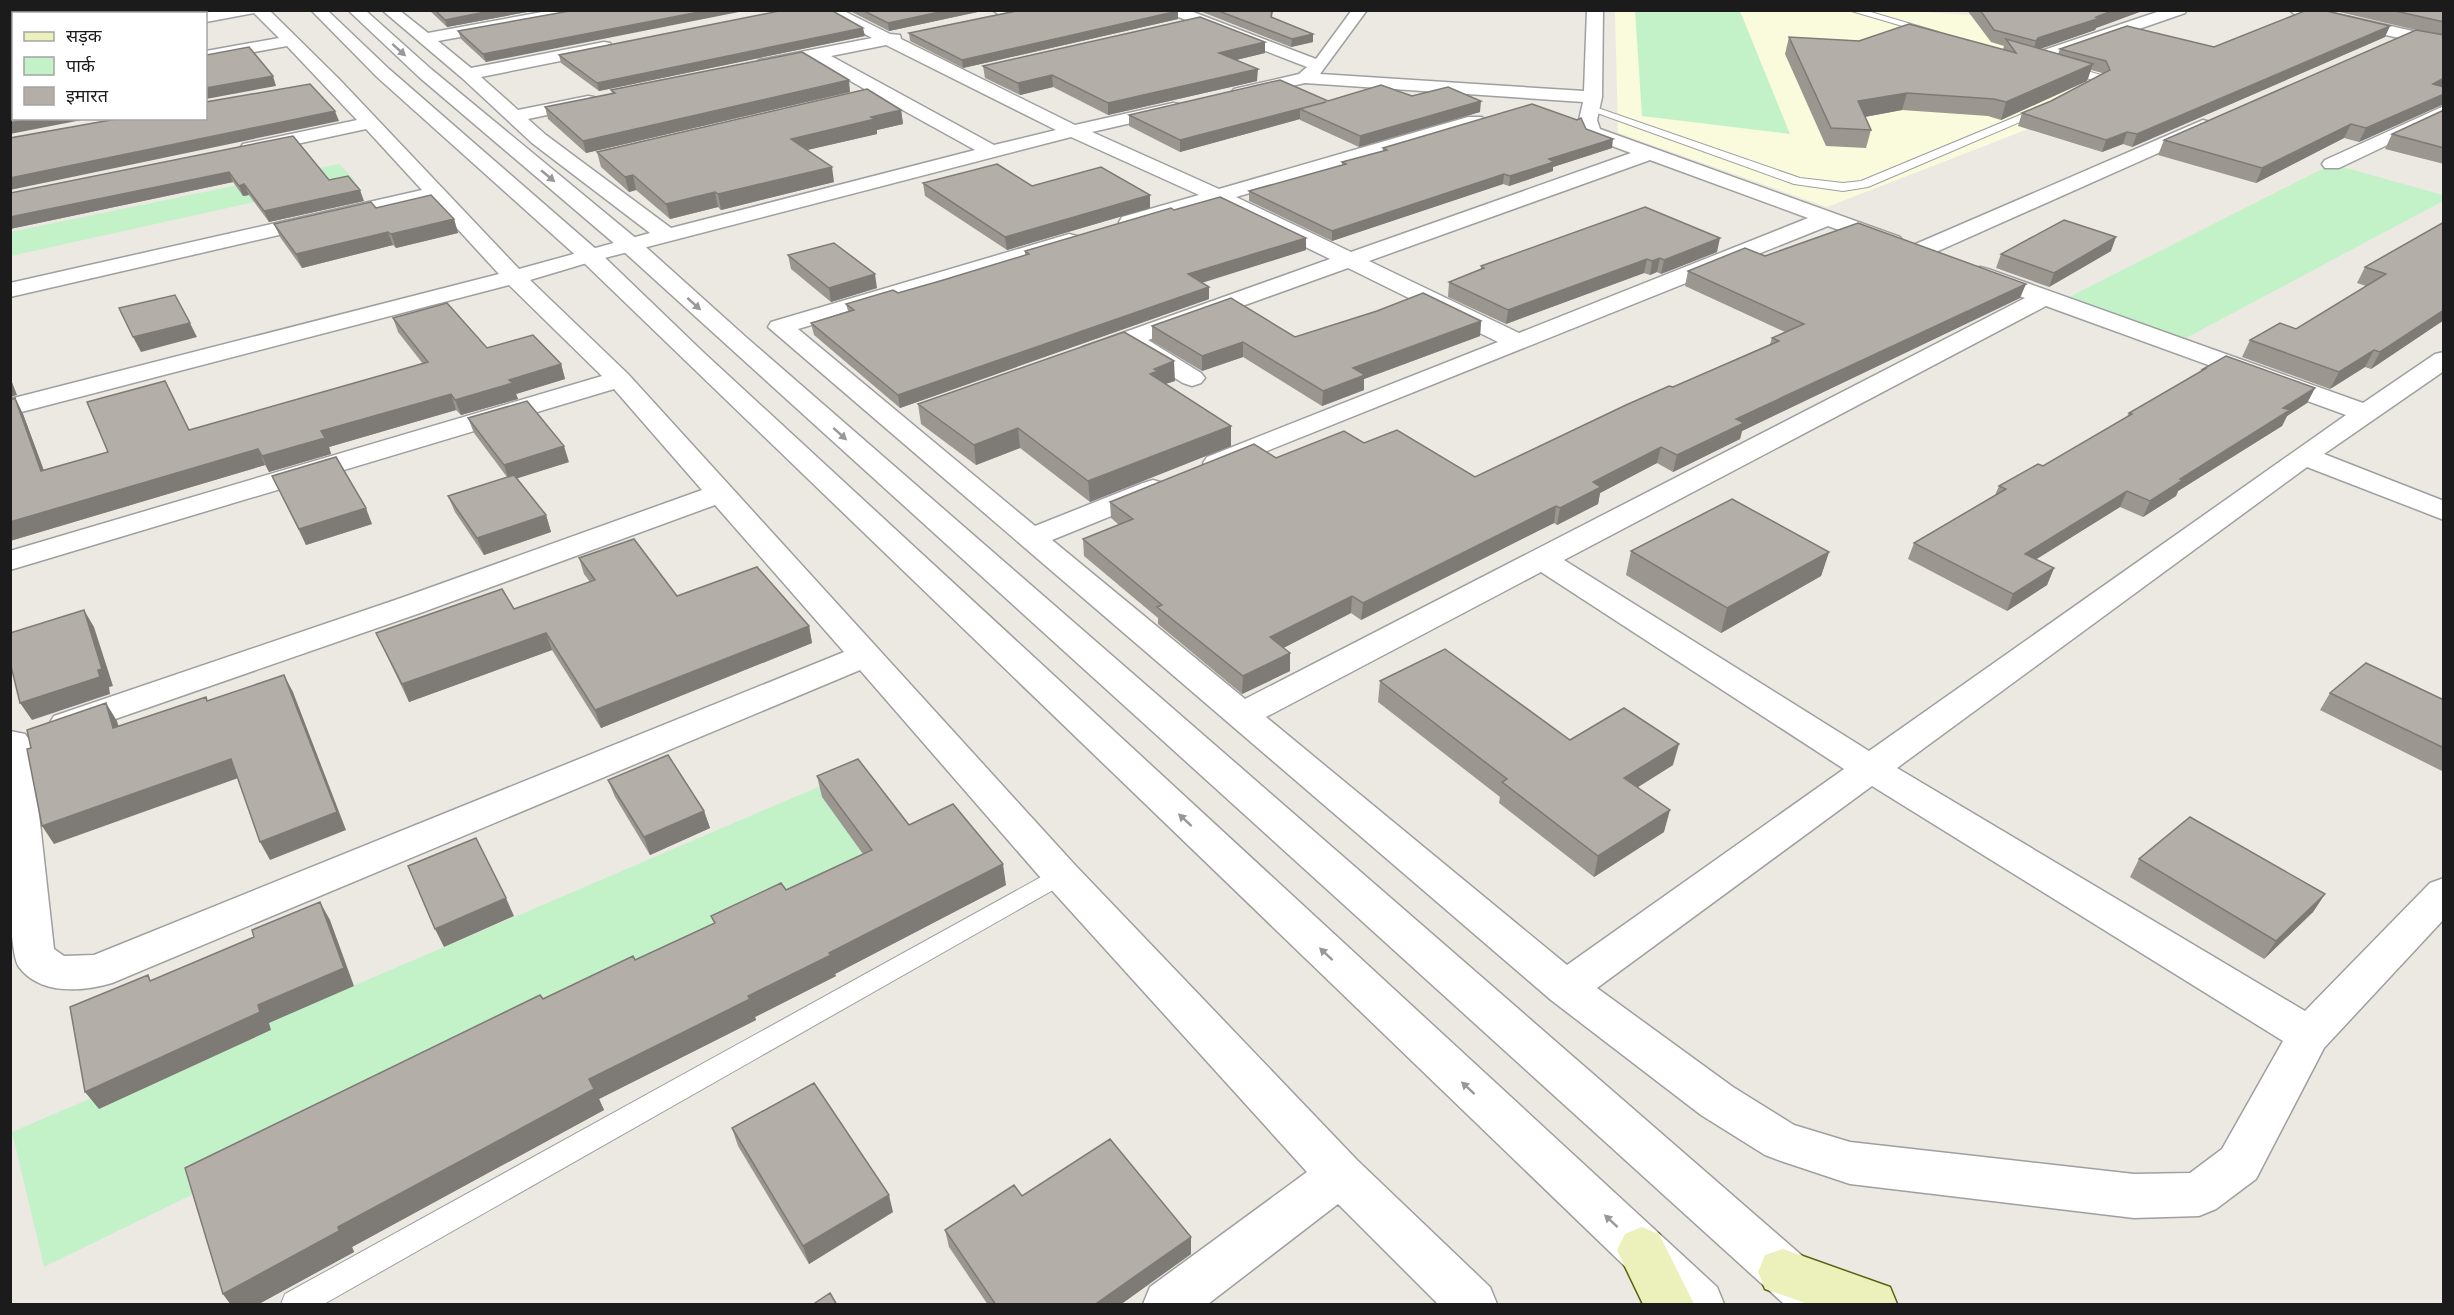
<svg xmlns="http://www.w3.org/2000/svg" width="2454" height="1315" font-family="Ubuntu,'Noto Sans Devanagari',sans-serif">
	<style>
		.education { fill: #f9fbdc }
		.park { fill: #c3f2c9 }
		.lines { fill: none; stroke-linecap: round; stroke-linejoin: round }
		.service-casing { stroke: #9f9f9f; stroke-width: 2 }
		.minor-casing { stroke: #9f9f9f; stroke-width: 3 }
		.tertiary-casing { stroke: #9f9f9f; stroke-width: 3 }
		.secondary-casing { stroke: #576411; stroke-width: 3 }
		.service { fill: #fff; fill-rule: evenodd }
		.minor { fill: #fff; fill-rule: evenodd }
		.tertiary { fill: #fff; fill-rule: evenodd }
		.secondary { fill: #ecf1bb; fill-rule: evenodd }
		.wall { fill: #9b9690 }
		.shaded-wall { fill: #7e7a76 }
		.building { fill: #b4aea8; stroke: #7e7a76; stroke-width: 1.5 }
		.oneway { fill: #989898 }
	</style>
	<rect width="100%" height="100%" fill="#ece9e2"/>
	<!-- education -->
	<path class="education" d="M1890 10 2002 17 2031 51 2147 83 1827 207 1618 133 1615 11Z"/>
	<!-- park -->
	<path class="park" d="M1635 11H1740L1790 134 1642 116Z
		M339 164 355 180 11 256 10 232Z
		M2332 164 2443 195V201L2186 338 2059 302Z
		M846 775 909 845 44 1267 12 1132Z"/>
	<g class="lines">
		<defs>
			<path id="service" d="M1848 10H1864L1938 32 1933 35Z
				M2063 64 2101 75 2104 81 2085 93H2077V89L2093 80 2059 69 2058 67Z
				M2044 105 2048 106V110L1868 187 1843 191 1794 184 1586 109 1591 106 1595 107 1800 178 1843 183 1861 181Z
				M1061 866 1069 869 1072 875 1069 881 324 1304H281L285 1294Z"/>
			<path id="minor" d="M84 10H104L102 14H82Z
				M123 10H139L141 14H125Z
				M217 10H269L339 79 519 269 650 233 532 143 462 78 382 10H399L428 33 553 10H588L581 15 438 41 471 68 604 42 610 43 612 47 610 51 481 77 518 110 588 96 594 97 597 101 594 105 528 119 546 135 671 228 975 150 881 98 830 110 824 109 821 105 824 101 868 91 812 59 765 69 759 68 757 64 759 60 872 38 822 10H842L890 34 900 35 901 39 1075 125 1173 103 1179 104 1182 108 1179 112 1092 132 1219 189 1468 117H1482L1484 121 1482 125 1236 197 1351 252 1631 153 1585 136 1579 120 1583 102 1305 83 1240 98 1234 97 1231 93 1234 89 1299 74 1307 67 1168 13 1166 10H1188L1316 59 1352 10H1367L1320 74 1584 91 1587 10H1603L1602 97 1597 120 1600 129 1900 237 1903 242 1900 247 1892 249 1828 226 1217 471 1207 469 1203 463 1207 457 1498 342 1348 268 1148 340 1201 373 1205 378 1201 383 1192 386 1183 383 1126 348 1092 359 1083 357 1080 352 1083 347 1330 259 1216 203 1130 228 1122 227 1119 222 1122 217 1199 195 1071 137 597 260 530 280 628 374 1075 865 1357 1160 1490 1287 1497 1304H1438L1338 1204 1208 1304H1143L1150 1287 1307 1172 1047 885 860 670 112 983C82 992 40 995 19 967 4 947 10 767 10 731L25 734 31 742 54 949 64 956 94 955 844 652 715 505 423 612 78 732 66 736 54 732 49 724 54 716 401 598 702 490 614 389 10 570V551L602 376 509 285 10 415V399L499 274 431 200 10 297V283L422 190 366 129 250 154 243 152 240 148 243 144 357 120 287 46 206 61V51L279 38 254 13 206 22V14H201ZM886 45 1056 130 994 145 831 56ZM1650 160 1808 218 1519 333 1369 261Z
				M992 10H1012L1015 14 1007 19Z
				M2163 10H2187L2185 13 2047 61H2035L2033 57 2035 53Z
				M2289 10H2319L2444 38V48L2296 15Z
				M14 35V45L10 46V36Z
				M2444 106V118L2339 168H2325L2322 164 2325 160Z
				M2203 120 2210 122 2212 126 2210 130 1927 256 1919 258 1911 256 1908 251 1911 246Z
				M1069 234 1077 236 1080 241 1077 246 798 329 1035 526 1143 483 1153 480 1163 483 1167 489 1163 495 1052 540 1245 699 2025 298 1972 279 1969 274 1972 269 1980 267 1988 269 2363 403 2435 354 2444 352V371L2324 454 2444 501V520L2307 467 1897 768 2305 1011 2430 883 2444 878V919L2324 1048 2256 1179 2216 1209 2199 1216 2134 1218 1850 1184 1781 1161 1765 1155 1701 1115 1551 1000 768 327 771 322ZM2046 306 2346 415 1869 751 1564 560ZM1541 572 1844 769 1567 965 1266 717ZM1872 786 2283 1041 2222 1149 2190 1173 2134 1174 1850 1142 1794 1125 1733 1087 1597 988Z"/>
			<path id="tertiary" d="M311 10H327L389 69 597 250 702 351 1717 1287 1724 1304H1664L581 260 377 77Z
				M348 10H365L431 69 638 240 747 338 1838 1287 1845 1304H1784L622 250 419 77Z"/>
			<path id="secondary" d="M1642 1227 1659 1234 1694 1304H1643L1617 1250 1625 1234Z
				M1783 1249 1890 1287 1897 1304H1808L1765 1289 1758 1272 1765 1255Z"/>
		</defs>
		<!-- service casing -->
		<use href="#service" class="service-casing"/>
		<!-- minor casing -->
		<use href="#minor" class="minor-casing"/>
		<!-- tertiary casing -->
		<use href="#tertiary" class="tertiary-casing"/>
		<!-- secondary casing -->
		<use href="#secondary" class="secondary-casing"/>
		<!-- service -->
		<use href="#service" class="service"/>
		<!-- minor -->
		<use href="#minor" class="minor"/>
		<!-- tertiary -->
		<use href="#tertiary" class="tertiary"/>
		<!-- secondary -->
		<use href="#secondary" class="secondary"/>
	</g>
	<!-- wall -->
	<path class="wall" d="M10 10 81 11 74 14H14V31H10Z
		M429 10H538L447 27Z
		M575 10 486 62 461 39 458 31Z
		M848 10H987L889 31Z
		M1197 10H1280L1273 12 1272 17 1313 34V42L1291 47Z
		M1967 10H2145L2096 28 2095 30 2040 49 2058 54 2060 49 2214 47 2385 37 2132 147 2123 144 2102 152 2018 126 2022 113 2051 101 2102 74V73L2091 70 2087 81 2001 120 1988 116 1902 110 1865 117 1871 130 1866 148 1826 146 1785 54 1789 37 2003 49 2004 46 1991 42Z
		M2331 10H2444V104L2359 142 2344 138 2256 183 2158 155 2164 140 2416 30Z
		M1178 19 963 68 910 41 909 33Z
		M865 36 599 91 561 63 559 55Z
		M1265 42V53L1236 60 1257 81 1108 115 1053 87 1020 95 985 78 983 66Z
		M611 90 850 92 586 153 548 119 545 107 612 94Z
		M1412 96 1480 112 1359 147 1300 120V119L1180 152 1129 126V115Z
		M901 110 903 124 877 130V134L807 150 834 182 721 210 718 207 670 219 636 190 629 192 601 167 597 152Z
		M2444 110V164L2385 149 2392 134Z
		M1586 129 1612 148 1553 167V171L1509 186 1503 184 1332 241 1249 201V191L1342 166V162L1383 151V148Z
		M293 136 329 180 364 201 269 222 249 195 243 196 233 182 10 229V193Z
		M923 183 1032 186 1150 195V208L1007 250 925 196Z
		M376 208 454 219 458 233 396 248 393 245 302 268 280 237 274 224Z
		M1174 210 1306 238V250L1202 282 1209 287V299L900 408 814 335 811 323 848 311 846 304 898 293 940 281 1025 255V251Z
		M2444 222V320L2371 369 2365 367 2330 389 2242 357 2250 340 2296 329 2366 286 2357 283 2365 267Z
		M2111 251 2049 287 1996 268 2001 254Z
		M1717 252 1661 274 1657 272 1650 275 1644 273 1506 324 1448 297 1449 282 1481 270V266Z
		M788 255 877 288 831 302 791 269Z
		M1765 256 2020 298 1742 431 1740 439 1673 472 1657 463 1600 493 1598 504 1557 525 1554 523 1361 620 1351 613 1283 648 1290 671 1242 694 1158 624V618L1084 556 1083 539 1119 525 1111 518 1110 502 1276 458 1364 443 1475 477 1673 387 1770 344 1772 338 1785 332 1685 286 1688 271Z
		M393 318 487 348 561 364 565 379 516 394 518 399 461 415 456 410 329 447 331 454 269 472 265 465 10 541V400L15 398 23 414 44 471 423 364 398 332Z
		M1481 321 1480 336 1364 379V390L1322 406 1243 357 1202 371 1152 341V326L1295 337Z
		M2203 369 2315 388 2307 403 2287 416 2282 426 2178 491 2176 496 2143 517 2120 507 2036 559 2054 568 2047 585 2007 611 1908 559 1914 543 1995 495 1999 486 2043 466 2127 417 2129 413 2202 371Z
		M1175 381 1165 384 1231 446 1090 502 1020 448 976 465 921 424 918 404Z
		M468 418 569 462 517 478 546 515 551 532 484 555 455 512 448 496 507 477 474 433Z
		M272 476 372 524 306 545Z
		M1631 551 1829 552 1821 576 1721 633 1626 575Z
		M579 558 677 596 809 626 812 643 601 728 552 650 409 702 376 633 514 609 590 582 584 574Z
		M1380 681 1570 740 1673 765 1638 787 1664 832 1594 877 1499 803 1500 797 1378 702Z
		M2330 693 2444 700V772L2320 710Z
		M817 776 909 825 1006 885 835 974 836 976 755 1017 756 1020 599 1099 604 1110 352 1247 354 1252 257 1305H231L223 1294 543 999 635 960 714 923 711 916 786 890 863 854 822 797Z
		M608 780 704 811 710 828 650 855 615 797Z
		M2139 859 2325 894 2313 912 2264 959 2130 877Z
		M732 1128 893 1212 809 1264 738 1146Z
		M1022 1196 1191 1237V1254L1120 1305H988L949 1247 945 1230Z"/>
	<!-- shaded-wall -->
	<path class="shaded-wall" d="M63 10H81L74 14H55Z
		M495 10H538L447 27 445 20Z
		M709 10H749L486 62 483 54Z
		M949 10H987L889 31 888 23Z
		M2114 10H2145L2096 28 2095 30 2034 51 2032 54 2036 41 2038 38Z
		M1178 11V19L963 68 962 60Z
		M2390 26 2385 37 2132 147 2137 134Z
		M863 28 865 36 599 91 597 83Z
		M1313 34V42L1291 47 1292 39Z
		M1265 42V53L1219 64V53Z
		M2093 64 2087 81 2001 120 2006 102Z
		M1258 69 1257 81 1108 115V103Z
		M1052 75 1053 87 1020 95 1018 83Z
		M273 76 276 86 206 99V100V88Z
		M2444 78V88L2433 84Z
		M849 80 850 92 586 153 583 141Z
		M1907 93 1902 110 1853 119 1858 101Z
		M2444 94V104L2359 142 2366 128Z
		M1481 101 1480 112 1359 147 1360 136Z
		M1326 102 1300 109V119L1180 152V140Z
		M901 110 903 124 877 130V134L794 153 791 139 871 117Z
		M335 111 339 121 10 190V178Z
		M33 118H92L10 134V123Z
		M2351 124 2344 138 2256 183 2262 168Z
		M2127 132 2123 144 2102 152 2106 140Z
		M1613 139 1612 148 1553 167V171L1509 186 1510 176 1549 159Z
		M832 167 834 182 721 210 718 194Z
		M229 172 233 182 10 229V217Z
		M1504 174 1503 184 1332 241V231Z
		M633 175 636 190 629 192 625 177Z
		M244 184 249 195 243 196 239 186Z
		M360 190 364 201 269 222 264 211Z
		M715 192 718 207 670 219 666 204Z
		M1150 195V208L1007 250 1005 237Z
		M454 219 458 233 396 248 391 234Z
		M388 232 393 245 302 268 296 254Z
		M2116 237 2111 251 2049 287 2054 273Z
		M1306 238V250L1189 287 1188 274Z
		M1720 238 1717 252 1661 274 1664 260Z
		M1660 258 1657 272 1650 275 1652 261Z
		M1647 259 1644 273 1506 324 1508 310Z
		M875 274 877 288 831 302 829 288Z
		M2026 284 2020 298 1742 431 1740 439 1673 472 1677 455 1736 419Z
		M1209 287V299L900 408 898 395Z
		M2444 310V320L2371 369 2380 352Z
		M1481 321 1480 336 1364 379V390L1322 406 1323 391 1353 368Z
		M190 323 197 337 141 352 133 337Z
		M1243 342V357L1202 371V356Z
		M2374 350 2365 367 2330 389 2339 372Z
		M1174 361 1175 381 1159 386 1150 374 1154 369Z
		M561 364 565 379 516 394 518 399 461 415 455 400 509 380Z
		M10 377 17 395 10 397Z
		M2315 388 2307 403 2287 416 2282 426 2178 491 2176 496 2143 517 2150 501 2180 479 2283 408Z
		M451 394 456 410 329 447 331 454 269 472 262 456 321 431Z
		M15 398 23 414 50 487 41 471Z
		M1231 426V446L1090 502 1088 481Z
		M1018 428 1020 448 976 465 974 445Z
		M564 446 569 462 509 481 504 465Z
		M1661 447 1657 463 1600 493 1598 504 1557 525 1560 508 1593 482Z
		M258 449 265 465 10 541V522Z
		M2127 491 2120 507 2019 570 2025 554Z
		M1556 506 1554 523 1361 620 1363 603Z
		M366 508 372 524 306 545 299 529Z
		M546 515 551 532 484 555 477 538Z
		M1829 552 1821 576 1721 633 1727 608Z
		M2054 568 2047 585 2007 611 2013 594Z
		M1352 596 1351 613 1270 655V637Z
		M84 610 94 627 113 686 109 687 110 694 32 720 20 703Z
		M809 626 812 643 601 728 595 710Z
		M546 633 552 650 409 702 402 684Z
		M1290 653V671L1242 694 1243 676Z
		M284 675 293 692 346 830 270 860 260 842Z
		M106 703 117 721 124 746 113 728Z
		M1679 744 1673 765 1619 799 1624 778Z
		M231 759 241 777 54 844 42 826Z
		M1670 810 1664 832 1594 877 1598 856Z
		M704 811 710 828 650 855 644 837Z
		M1003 864 1006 885 835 974 836 976 755 1017 756 1020 599 1099 604 1110 352 1247 354 1252 257 1305H231L223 1294 589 1079 748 996 829 953Z
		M2325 894 2313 912 2264 959 2276 941Z
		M506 898 514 916 444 947 435 929Z
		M320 902 330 920 354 986 269 1023 271 1030 99 1109 85 1092 258 1005Z
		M889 1195 893 1212 809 1264 803 1246Z
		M1191 1237V1254L1120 1305H1094Z"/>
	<!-- building -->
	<path class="building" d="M10 10H63L55 14H14V25H10Z
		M435 10H495L445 20Z
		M575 10H709L483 54 458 31Z
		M784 10H831L863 28 597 83 559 55Z
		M862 10H949L888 23Z
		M1021 10H1177L1178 11 962 60 909 33Z
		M1216 10H1272L1271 17 1313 34 1292 39Z
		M1980 10H2114L2096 17 2100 18 2038 38 2036 41 1994 30Z
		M2307 10H2322L2390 26 2137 134 2127 132 2106 140 2022 113 2051 101 2110 70 2106 61 2060 49 2127 26 2214 47Z
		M2391 10H2444V22Z
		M1200 17 1265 42 1219 53 1258 69 1108 103 1052 75 1018 83 983 66Z
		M1909 24 2016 53 2006 39 2093 64 2006 102 1994 99 1907 93 1858 101 1871 130 1831 128 1789 37 1859 41Z
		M2416 30 2444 35V78L2433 84 2444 87V94L2366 128 2351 124 2262 168 2164 140Z
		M249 47 273 76 206 88V55Z
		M802 52 849 80 583 141 545 107 615 93 611 90Z
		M14 61V118H33L10 123V62Z
		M1280 80 1328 101 1381 85 1412 96 1448 87 1481 101 1360 136 1300 109 1326 102 1180 140 1129 115Z
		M310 84 335 111 10 178V138L122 118H206V102Z
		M867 89 901 110 871 117 875 119 791 139 832 167 718 194 715 192 666 204 633 175 625 177 597 152Z
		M1532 104 1577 120 1581 118 1586 129 1613 139 1549 159 1554 162 1510 176 1504 174 1332 231 1249 191 1346 164 1342 162 1387 150 1383 148Z
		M2444 110V148L2392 134Z
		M293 136 329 180 348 176 360 190 264 211 244 184 239 186 229 172 10 217V193Z
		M997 164 1032 186 1101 167 1150 195 1005 237 923 183Z
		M431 195 454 219 391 234 388 232 296 254 274 224 371 202 376 208Z
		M1220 197 1306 238 1188 274 1209 287 898 395 811 323 854 310 846 304 893 290 898 293 940 281 1029 254 1025 251 1171 208 1174 210Z
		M1645 207 1720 238 1664 260 1660 258 1652 261 1647 259 1508 310 1449 282 1484 268 1481 266Z
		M2064 220 2116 237 2054 273 2001 254Z
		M2444 222V310L2380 352 2374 350 2339 372 2250 340 2280 323 2296 329 2386 274 2365 267Z
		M1858 223 2026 284 1736 419 1744 423 1677 455 1661 447 1593 482 1601 487 1560 508 1556 506 1363 603 1352 596 1270 637 1290 653 1243 676 1157 607 1162 605 1083 539 1133 519 1110 502 1254 444 1276 458 1344 431 1364 443 1397 430 1475 477 1626 405 1669 386 1673 387 1779 341 1772 338 1804 324 1688 271 1745 248 1765 256Z
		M834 243 875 274 829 288 788 255Z
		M1423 293 1481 321 1353 368 1365 375 1323 391 1243 342 1202 356 1152 326 1231 298 1295 337 1377 311Z
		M175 295 190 323 133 337 119 308Z
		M447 303 487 348 533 335 561 364 509 380 513 383 455 400 451 394 321 431 325 438 262 456 258 449 10 522V400L15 398 41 471 108 452 87 402 165 381 189 430 428 362 393 318Z
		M1124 332 1174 361 1154 369 1158 371 1150 374 1231 426 1088 481 1018 428 974 445 918 404Z
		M2226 356 2315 388 2283 408 2290 410 2180 479 2183 480 2150 501 2127 491 2025 554 2054 568 2013 594 1914 543 2006 489 1999 486 2038 464 2043 466 2132 414 2129 413 2205 369H2203Z
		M527 401 564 446 504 465 468 418Z
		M336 457 366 508 299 529 272 476Z
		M514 475 546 515 477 538 448 496Z
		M1732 499 1829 552 1727 608 1631 551Z
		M634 539 677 596 757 567 809 626 595 710 546 633 402 684 376 633 502 589 514 609 595 580 579 558Z
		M84 610 102 669 98 670 100 677 20 703 10 662V633Z
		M1445 649 1570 740 1624 708 1679 744 1624 778 1670 810 1598 856 1502 782 1507 779 1380 681Z
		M2366 663 2444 700V748L2330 693Z
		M284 675 337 812 260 842 231 759 42 826 27 749 31 748 27 730 106 703 113 728 206 697 207 701Z
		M668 755 704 811 644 837 608 780Z
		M858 759 909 825 953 804 1003 864 829 953 831 955 748 996 750 999 589 1079 594 1089 338 1227 339 1231 223 1294 185 1168 540 995 543 999 633 956 635 960 715 923 711 916 781 883 786 890 872 850 817 776Z
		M2190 817 2325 894 2276 941 2139 859Z
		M476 838 506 898 435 929 408 866Z
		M320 902 344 968 258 1005 260 1012 85 1092 70 1007 148 975 150 981 254 937 252 930Z
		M814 1083 889 1195 803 1246 732 1128Z
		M1110 1139 1191 1237 1094 1305H996L945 1230 1014 1185 1022 1196Z
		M830 1293 837 1305H812Z"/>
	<!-- one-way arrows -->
	<defs><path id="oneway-solid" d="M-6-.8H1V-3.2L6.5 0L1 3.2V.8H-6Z" transform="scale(1.5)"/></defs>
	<g class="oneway">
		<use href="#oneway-solid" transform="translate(399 50) rotate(42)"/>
		<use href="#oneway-solid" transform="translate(548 176) rotate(40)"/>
		<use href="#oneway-solid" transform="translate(694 304) rotate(42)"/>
		<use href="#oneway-solid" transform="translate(840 434) rotate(42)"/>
		<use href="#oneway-solid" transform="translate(1185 820) rotate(-137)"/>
		<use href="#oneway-solid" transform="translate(1326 954) rotate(-137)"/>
		<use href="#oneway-solid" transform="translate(1468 1088) rotate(-137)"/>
		<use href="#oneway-solid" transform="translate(1611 1221) rotate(-137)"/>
	</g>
	<!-- border -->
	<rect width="2454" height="1315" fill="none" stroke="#1b1b1b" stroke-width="24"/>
	<!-- legend -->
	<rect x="12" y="12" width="195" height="108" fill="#ffffff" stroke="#a4a4a4" stroke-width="1.5"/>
	<rect x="24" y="32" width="30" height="9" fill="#ecf1bb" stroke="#a4a4a4" stroke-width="1.5"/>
	<text x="66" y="42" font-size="18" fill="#1b1b1b">सड़क</text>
	<rect x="24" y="57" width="30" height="18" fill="#c3f2c9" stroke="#a4a4a4" stroke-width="1.5"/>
	<text x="66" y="72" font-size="18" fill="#1b1b1b">पार्क</text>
	<rect x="24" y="87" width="30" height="18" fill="#b4aea8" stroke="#a4a4a4" stroke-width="1.5"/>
	<text x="66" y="102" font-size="18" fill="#1b1b1b">इमारत</text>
</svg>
